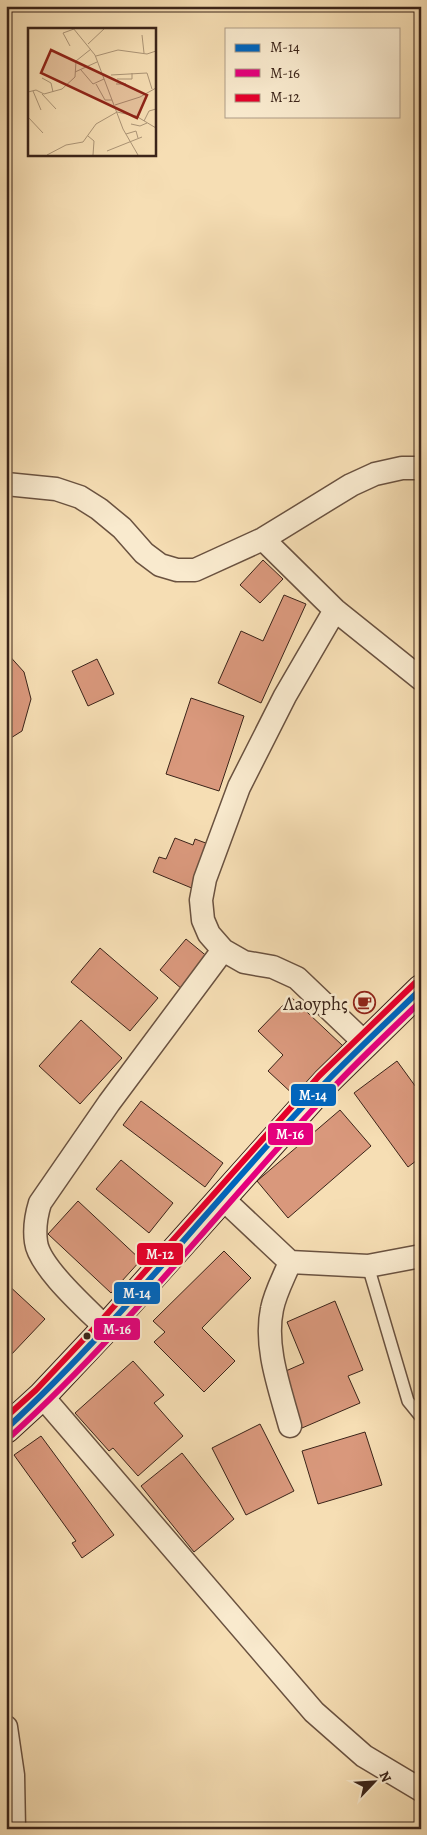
<svg xmlns="http://www.w3.org/2000/svg" width="427" height="1835" font-family="Alegreya,serif">
	<style>
		.building { fill: #d9987c; stroke: #3b2419 }
		.lines { fill: none; stroke-linecap: round; stroke-linejoin: round }
		.lane-casing { stroke: #6a5240; stroke-width: 14 }
		.street-casing { stroke: #6a5240; stroke-width: 25 }
		.secondary-casing { stroke: #3b2419; stroke-width: 30 }
		.lane { stroke: #f9eace; stroke-width: 11 }
		.street { stroke: #f9eace; stroke-width: 22 }
		.secondary { stroke: #f9eace; stroke-width: 28 }
		.bus-1-casing { stroke: #f9eace; stroke-width: 10 }
		.bus-2-casing { stroke: #f9eace; stroke-width: 10 }
		.bus-3-casing { stroke: #f9eace; stroke-width: 10 }
		.bus-1 { stroke: #0065bd; stroke-width: 6 }
		.bus-2 { stroke: #e5007d; stroke-width: 6 }
		.bus-3 { stroke: #e4002b; stroke-width: 6 }
		.bus-dot { fill: #3b2419; stroke: #f9eace; stroke-width: 2 }
		.labels { text-anchor: middle; stroke-width: 5; stroke-linejoin: round; paint-order: stroke }
		.poi-label { font-size: 19px; fill: #3b2419; stroke: #f9eace; text-anchor: end }
		.inset-road { fill: none; stroke: #ab9476; stroke-width: 1 }
		.view { fill: #8f2418; fill-opacity: 0.15; stroke: #8f2418; stroke-width: 2.5 }
		.inset-edge { fill: none; stroke: #3b2419; stroke-width: 2.5 }
		.line-badge { stroke: #f9eace; stroke-width: 2 }
		.badge-label { font-size: 14px; text-anchor: middle; font-weight: bold; fill: #fff }
	</style>
	<rect width="100%" height="100%" fill="#f6deb4"/>
	<filter id="stains"><feTurbulence type="fractalNoise" baseFrequency=".004" numOctaves="4"/><feColorMatrix values="0 0 0 0 .2 0 0 0 0 .09 0 0 0 0 .02 0 0 0 .5 -.17"/></filter>
	<radialGradient id="worn" r=".72"><stop offset=".6" stop-color="#630" stop-opacity="0"/><stop offset="1" stop-color="#630" stop-opacity=".3"/></radialGradient>
	<!-- building -->
	<path class="building" d="M263 560 283 579 260 603 240 585Z
		M284 595 306 604 261 703 218 683 241 631 263 641Z
		M6 652 24 672 31 699 22 731 6 741Z
		M97 659 114 694 88 706 72 671Z
		M191 698 244 716 219 791 166 774Z
		M175 838 193 845 195 839 211 845 194 889 153 872 159 857 166 859Z
		M186 939 209 958 183 990 160 970Z
		M100 948 158 998 130 1031 71 982Z
		M291 997 343 1046 296 1097 268 1071 283 1055 258 1031Z
		M81 1020 122 1058 80 1104 39 1066Z
		M397 1061 421 1094V1157L408 1167 354 1093Z
		M141 1101 223 1163 205 1187 123 1125Z
		M340 1110 371 1146 288 1218 257 1181Z
		M121 1160 173 1203 149 1233 96 1189Z
		M78 1201 141 1260 111 1293 48 1234Z
		M224 1251 251 1278 202 1328 235 1361 204 1392 154 1342 165 1332 153 1321Z
		M6 1283 45 1319 9 1357 6 1354Z
		M335 1301 363 1370 348 1376 360 1403 302 1428 279 1374 304 1363 287 1322Z
		M133 1361 164 1395 154 1403 183 1436 138 1476 113 1448 109 1451 75 1413Z
		M260 1424 294 1491 246 1515 212 1448Z
		M365 1432 382 1485 318 1504 302 1451Z
		M41 1436 114 1535 82 1558 72 1543 76 1541 14 1455Z
		M182 1453 234 1519 194 1552 141 1486Z"/>
	<g class="lines">
		<defs>
			<path id="lane" d="M368 1266 408 1401 421 1417"/>
			<path id="street" d="M6 484 56 489 80 497 99 509 122 528 144 553 160 565 177 570H195L263 539 351 485 375 474 402 468H421
				M263 539 335 610 421 679
				M335 610 285 696 239 787 205 879 201 900 203 920 209 934 223 950 244 962 273 967 297 978 366 1044
				M222 1198 290 1262C284 1277 275 1293 272 1309 264 1347 280 1389 290 1426
				M290 1262 368 1266 421 1256
				M106 1328C87 1309 39 1267 36 1242 34 1228 36 1216 40 1203L109 1103 223 950
				M42 1396 314 1712 364 1756 421 1790
				M6 1727 13 1775 14 1829"/>
			<path id="secondary" d="M6 1429 42 1396 106 1328 326 1082 421 989"/>
		</defs>
		<!-- lane casing -->
		<use href="#lane" class="lane-casing"/>
		<!-- street casing -->
		<use href="#street" class="street-casing"/>
		<!-- secondary casing -->
		<use href="#secondary" class="secondary-casing"/>
		<!-- lane -->
		<use href="#lane" class="lane"/>
		<!-- street -->
		<use href="#street" class="street"/>
		<!-- secondary -->
		<use href="#secondary" class="secondary"/>
		<defs>
			<path id="bus-1" d="M6 1429C122 1322 217 1195 326 1082 357 1050 389 1020 421 989"/>
			<path id="bus-2" d="M12 1435C128 1329 224 1203 332 1089 360 1059 391 1030 421 1001"/>
			<path id="bus-3" d="M6 1417 36 1390 100 1322 319 1076 415 983"/>
		</defs>
		<!-- bus-1 casing -->
		<use href="#bus-1" class="bus-1-casing"/>
		<!-- bus-2 casing -->
		<use href="#bus-2" class="bus-2-casing"/>
		<!-- bus-3 casing -->
		<use href="#bus-3" class="bus-3-casing"/>
		<!-- bus-1 -->
		<use href="#bus-1" class="bus-1"/>
		<!-- bus-2 -->
		<use href="#bus-2" class="bus-2"/>
		<!-- bus-3 -->
		<use href="#bus-3" class="bus-3"/>
	</g>
	<!-- icons -->
	<defs>
		<symbol id="cafe-ring" viewBox="-11 -11 22 22"><circle r="9.5" fill="#f9eace" stroke="#8f2418" stroke-width="1.5"/><path d="M-5.5-4.5H6V0H3Q3 3.5 0 3.5H-2.5Q-5.5 3.5-5.5 0ZM3-3.2v2h1.7v-2ZM-6 4.5H4V6H-6Z" fill="#8f2418"/></symbol>
	</defs>
	<g fill-rule="evenodd">
		<use href="#cafe-ring" x="352" y="990" width="25" height="25"/>
	</g>
	<!-- markers -->
	<circle class="bus-dot" cx="87" cy="1336" r="4.5"/>
	<g class="labels">
		<!-- poi labels -->
		<g class="poi-label">
			<text x="348" y="1010">Λaoyphς</text>
		</g>
	</g>
	<!-- overview -->
	<g transform="translate(28 28)">
		<rect width="128" height="128" fill="#f6deb4"/>
		<path class="inset-road" d="M45 0 67 27 95 101 110 127M114 7 116 25M60 16 77 0M42 18 35 5 46 1M68 28 90 22 119 26 128 23M53 42 65 56 76 51M47 44 69 34M83 47 119 45 124 61M14 50 23 55 25 64M89 51H104V45M68 56 77 72H84M88 56H98L89 53M5 63 13 82M0 64 8 62 16 66 34 61 47 49 48 33 63 21M14 66 28 81M87 77 112 69 128 60M0 89 15 105M116 93 121 83 128 81M103 96 112 98 119 95M98 106 108 103 110 110M60 108 66 113 65 127M79 123 114 109M19 127 38 117 55 114 68 96 89 84 108 88 128 100"/>
		<path class="view" d="M23 22 119 67 109 90 13 45Z"/>
		<rect width="128" height="128" class="inset-edge"/>
	</g>
	<g class="line-badge">
		<rect x="290" y="1083" width="47" height="24" rx="5" fill="#0065bd"/>
		<rect x="267" y="1122" width="47" height="24" rx="5" fill="#e5007d"/>
		<rect x="136" y="1242" width="48" height="24" rx="5" fill="#e4002b"/>
		<rect x="113" y="1281" width="48" height="24" rx="5" fill="#0065bd"/>
		<rect x="93" y="1317" width="48" height="24" rx="5" fill="#e5007d"/>
	</g>
	<g class="badge-label">
		<text x="313" y="1100">M-14</text>
		<text x="290" y="1139">M-16</text>
		<text x="160" y="1259">M-12</text>
		<text x="137" y="1298">M-14</text>
		<text x="117" y="1334">M-16</text>
	</g>
	<!-- margin -->
	<rect width="427" height="1835" fill="none" stroke="#f6deb4" stroke-width="25"/>
	<rect x="8" y="8" width="412" height="1820" fill="none" stroke="#3b2419" stroke-width="2.5"/>
	<rect x="12" y="12" width="402" height="1810" fill="none" stroke="#3b2419"/>
	<!-- legend -->
	<rect x="225" y="28" width="175" height="90" fill="#f9eace" stroke="#ad9b86"/>
	<rect x="235" y="44" width="25" height="8" fill="#0065bd" stroke="#ad9b86"/>
	<text x="270" y="52" font-size="15" fill="#3b2419">M-14</text>
	<rect x="235" y="69" width="25" height="8" fill="#e5007d" stroke="#ad9b86"/>
	<text x="270" y="78" font-size="15" fill="#3b2419">M-16</text>
	<rect x="235" y="94" width="25" height="8" fill="#e4002b" stroke="#ad9b86"/>
	<text x="270" y="102" font-size="15" fill="#3b2419">M-12</text>
	<!-- north arrow -->
	<g transform="translate(374 1782) rotate(65)" stroke="#f9eace" stroke-width="4" paint-order="stroke">
	<path d="M0-4L9 19L0 12L-9 19Z" fill="#3b2419"/>
	<text y="-8" font-size="14" font-weight="bold" text-anchor="middle" fill="#3b2419">N</text>
	</g>
	<rect width="100%" height="100%" filter="url(#stains)"/>
	<rect width="100%" height="100%" fill="url(#worn)"/>
</svg>
